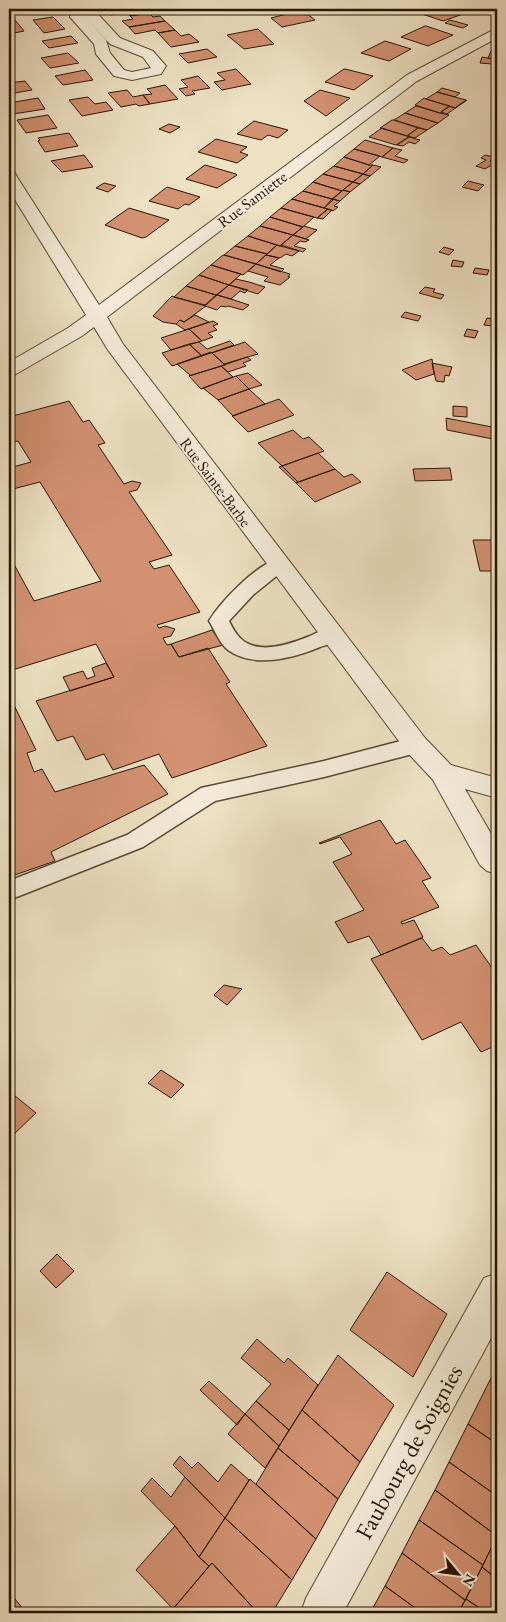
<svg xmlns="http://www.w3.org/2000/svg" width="506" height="1622" font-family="'EB Garamond',serif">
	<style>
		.building { fill: #d29171; stroke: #291504 }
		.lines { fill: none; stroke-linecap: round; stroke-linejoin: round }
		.service-casing { stroke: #5a4834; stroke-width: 3 }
		.minor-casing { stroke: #5a4834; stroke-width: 2 }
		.tertiary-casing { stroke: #5a4834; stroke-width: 2 }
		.service { fill: #f3ebd8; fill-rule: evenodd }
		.minor { fill: #f3ebd8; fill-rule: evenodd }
		.tertiary { fill: #f3ebd8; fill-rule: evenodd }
		.labels { text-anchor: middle; stroke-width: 4; stroke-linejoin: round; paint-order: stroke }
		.far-street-label { font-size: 16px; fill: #291504; stroke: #f3ebd8 }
		.near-street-label { font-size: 24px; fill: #291504; stroke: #f3ebd8 }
	</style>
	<rect width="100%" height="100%" fill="#ede0c3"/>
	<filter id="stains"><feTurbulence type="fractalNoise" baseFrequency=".004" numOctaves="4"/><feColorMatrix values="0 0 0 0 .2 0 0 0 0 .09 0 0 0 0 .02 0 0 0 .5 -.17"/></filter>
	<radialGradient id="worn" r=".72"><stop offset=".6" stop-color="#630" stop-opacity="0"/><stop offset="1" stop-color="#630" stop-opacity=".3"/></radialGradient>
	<!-- building -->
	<path class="building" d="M104 9H144L149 13 130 16 127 12 111 15Z
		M434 9H460L466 13 443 21 422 14Z
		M302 10 315 20 282 27 271 18Z
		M149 13 153 17 160 16 165 21 129 27 122 21 133 19 130 16Z
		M53 17 65 29 44 33 33 20Z
		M15 20 24 31 9 34V21Z
		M450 20 468 25 463 28 445 23Z
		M165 21 175 30 158 33 155 30 135 34 129 27Z
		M425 26H426L453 35 428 46 401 37Z
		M258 29 274 44 244 49 227 35Z
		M175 30 181 36 189 34 199 42 171 47 158 33Z
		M71 36 78 43 49 48 42 41Z
		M385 41 411 49 389 61 361 53Z
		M207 49 217 57 188 63 179 54Z
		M491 51H497V65H492L493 59 488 58Z
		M68 53 79 63 50 68 41 58Z
		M482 57 493 59 492 64 480 63Z
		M236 69 251 84 222 90 214 82 225 80 217 73Z
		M344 69H345L373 76 354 90 325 82Z
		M85 70 93 80 63 85 55 76Z
		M198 76 210 88 192 91 195 94 186 96 179 89 188 87 181 80Z
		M25 81 32 90 9 94V83Z
		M165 85 178 99 150 104 143 95 152 94 147 89Z
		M442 88 460 93 455 97 437 92Z
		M127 90 133 97 143 95 150 104 139 106 136 104 121 107 108 93Z
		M320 90 350 98 326 116 304 101Z
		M437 92 455 97 466 100 455 108 426 99Z
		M88 97 95 104 106 102 113 110 82 116 69 100Z
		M38 98 45 109 13 114 9 108V103Z
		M424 98 426 99 450 106 440 113 415 105Z
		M467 100 447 114 441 112 449 106 455 108Z
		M416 106 440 113 449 115 438 123 405 113Z
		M405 113 438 123 427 130 394 120Z
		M48 115 57 128 26 133 17 120Z
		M392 120H394L418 128 407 136 380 128Z
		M254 121 288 130 278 138 268 135 261 140 237 134Z
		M169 124 180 127 170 133 159 129Z
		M382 128 407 136H410L396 145 369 137Z
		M418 128 427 130 415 138 407 136Z
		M69 133 78 146 45 152 38 141 40 140 38 138Z
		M409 137 420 140 415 144 409 142 403 146 397 145Z
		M216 139 247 147 240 152 248 155 237 163 198 152Z
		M365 140 393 148 382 157 354 149Z
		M393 148 402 150 395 156 408 160 404 163 382 157Z
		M354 149 380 156 369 165 344 157Z
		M84 155 93 167 62 172 51 161Z
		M485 155 494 157 497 155V158L490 161 495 163 485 169 476 166 486 160 481 158Z
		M344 157 369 165H373L363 174 334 166Z
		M205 165 236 174 237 175 217 188 186 179Z
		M373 165 381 167 370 176 363 174Z
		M334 166 363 174 353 182 323 174Z
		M323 174 353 182 342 191 313 182Z
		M363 174 370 176 360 184 353 182Z
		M468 181 484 185 478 191 462 187Z
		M313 182 342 191 332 199 303 191Z
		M353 182 360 184 350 192 343 190Z
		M104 183 116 186 108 192 96 188Z
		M167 187 200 197 189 205 185 204 178 209 149 201Z
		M343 190 350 192 340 201 333 199Z
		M303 191 332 199 333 200 324 208 292 199Z
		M292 199 328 209 317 218 281 208Z
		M332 199 340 201 334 206 338 207 333 211 324 208Z
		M129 208 169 220 146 237 142 238 105 225Z
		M281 208 314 217 303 227 270 217Z
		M328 209 332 210 323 219 317 218Z
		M270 217 303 227 293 235 260 226Z
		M260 226 293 235 280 246 248 236Z
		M304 226 317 230 306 239 293 235Z
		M293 235 309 240 305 242 300 241 294 246 306 249 303 252 281 245Z
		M248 236 277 245 267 254 235 246Z
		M277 245 280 246 299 251 292 256 286 254 280 258 266 255Z
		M235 246 267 254 256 264 224 255Z
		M444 247 454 250 449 255 439 252Z
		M223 255H224L256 264 243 275 211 265Z
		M266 255 279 258 270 265 284 269 281 272 256 264Z
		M453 260 464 262 462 267 451 266Z
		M256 264 290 274 288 277H290L280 285 264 281 268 277 248 271Z
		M211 265 241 274 229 285 199 275Z
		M475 268 489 270 487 275 473 273Z
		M199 275 229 285 216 295 186 286Z
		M236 279 249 282 265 287 258 294 229 285Z
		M229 285 248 290 245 293 240 291 231 299 217 295Z
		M186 286 216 295 205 305 174 297Z
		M425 287 435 289 433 292 444 295 441 299 419 293Z
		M217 295 231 299 249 305 243 310 228 306 226 307 221 306 217 310 205 306Z
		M172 296 174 297 206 306 184 322 180 320 176 324 163 322 153 316Z
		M405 312 421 316 418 321 401 317Z
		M195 315 209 322 185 330 176 324 180 320 184 322Z
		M487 318 495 319 493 326 484 325Z
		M213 321 218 324 213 326 217 330 208 333 213 337 202 341 189 329Z
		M189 329 202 341 171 350 161 338Z
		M467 329 478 331 475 338 464 336Z
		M230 341 234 345 202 356 189 344 199 342 207 349Z
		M245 342 258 354 224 364 212 353Z
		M189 344 202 356 172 366 162 353Z
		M211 352 225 365 189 376 190 375 177 364Z
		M247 357 251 360 243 363 246 366 228 372 221 366Z
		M432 359 434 374 416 380 402 370Z
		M432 363 452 367 449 376 445 375 444 382 436 381Z
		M221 366 233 377 201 389 189 376Z
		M248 373 262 385 249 389 236 376Z
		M236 376 249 389 218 400 203 388Z
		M249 389 265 404 233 416 218 400Z
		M279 399 294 415 248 432 232 416Z
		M69 401 83 422 89 420 105 443 98 445 124 484 132 481 141 483 137 490 129 492 172 555 149 562 154 569 169 565 200 612 157 625 159 628 165 626 175 629 171 636 163 638 167 645 171 644 179 657 208 648 230 682 226 684 267 746 172 778 159 754 113 770 104 754 86 760 73 736 57 741 36 701 114 677 96 644 9 671V555L34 601 101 581 40 482 9 490V468L31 462 18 441 9 443V435L13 433 9 426V417Z
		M453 406 467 407V417L453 416Z
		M446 418 497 428 493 439 447 430Z
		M293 430 303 439 309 437 324 451 282 466 258 443Z
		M318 453 335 469 298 482 282 466Z
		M282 466 298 482 296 483 279 467Z
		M450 468 452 480 415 481 413 469Z
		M335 469 344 477 352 474 361 482 315 502 296 483Z
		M473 540H497V571H480Z
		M212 630 223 645 179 657 171 644Z
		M106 663 114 677 70 691 63 677 83 671 87 679 95 676 92 668Z
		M9 695 36 750 27 753 34 772 42 769 55 792 144 765 168 794 51 852 55 861 9 877Z
		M380 820 396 844 405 840 431 878 422 881 439 907 401 922 402 924 414 920 423 937 381 955 369 936 348 943 335 922 364 910 333 862 352 854 340 837 320 844 319 843Z
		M422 938 432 951 442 947 450 955 476 945 497 975V1045L481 1052 461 1022 422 1040 371 959Z
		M224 985 242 989 227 1005 214 995Z
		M161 1070 184 1085 171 1098 148 1083Z
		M9 1091 36 1113 12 1136 9 1134Z
		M57 1254 74 1271 56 1288 40 1271Z
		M387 1272 447 1314 413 1377 350 1330Z
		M257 1339 284 1363 288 1358 318 1385 289 1430 256 1401 271 1384 241 1358Z
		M338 1355 394 1405 360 1462 302 1410Z
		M491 1378 497 1382V1444L468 1424Z
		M209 1381 245 1414 237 1425 200 1390Z
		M256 1401 289 1430 279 1446 245 1414Z
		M302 1410 360 1462 338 1499 278 1448Z
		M245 1414 279 1446 265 1468 228 1434Z
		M468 1424 497 1444V1496L449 1462Z
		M278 1448 338 1499 316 1539 256 1484Z
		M180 1456 192 1468 198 1462 218 1482 231 1464 249 1480 225 1518 173 1465Z
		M449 1462 497 1496V1536L435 1490Z
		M185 1477 225 1518 199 1557 175 1526 141 1491 152 1478 171 1497Z
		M250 1479 316 1539 292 1580 225 1518Z
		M435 1490 497 1536 483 1565 419 1520Z
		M225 1518 292 1580 272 1613H258L212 1563 209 1566 199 1557Z
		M419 1520 483 1565 465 1600 402 1553Z
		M175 1526 199 1557 209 1566 173 1609 136 1570Z
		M497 1536V1579L482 1567Z
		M402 1553 465 1600 458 1613H422L385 1586Z
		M212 1563 258 1613H176L173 1609Z
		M482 1567 497 1579V1613H487L466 1599Z
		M385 1586 422 1613H370Z
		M9 1592 25 1611 23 1613H9Z
		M466 1599 487 1613H458Z"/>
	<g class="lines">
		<defs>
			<path id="service" d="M278 559 285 561 288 565 285 569 253 595 229 621C232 627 235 633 240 638 258 656 291 644 310 636 321 631 329 626 340 629L343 634C338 642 329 644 320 647 293 658 255 669 228 650 219 643 215 630 209 621 221 601 256 565 278 559Z
				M416 737 424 739 427 745 424 751 324 777 215 801 143 847 9 900V881L127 835 201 788 324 761Z"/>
			<path id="minor" d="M9 9H22L20 12 9 13Z
				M64 9H86L95 11 120 38 153 51 166 66 161 74 132 80 114 76 96 54 94 44 70 17 71 13ZM85 17 110 44 143 57 151 68 132 72 124 70 110 53 106 40Z
				M497 28V38L417 81 107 317 123 344 425 738 451 765 497 778V798L465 789 497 844V874L487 871 480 865 433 780 407 752 108 350 94 327 82 336 16 374 9 376V362L68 328 86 315 9 190V172L15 173 17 177 99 305 407 75Z"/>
			<path id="tertiary" d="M497 1273V1327L343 1613H301L306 1598 484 1278Z"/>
		</defs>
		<!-- service casing -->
		<use href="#service" class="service-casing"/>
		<!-- minor casing -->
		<use href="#minor" class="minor-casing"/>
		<!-- tertiary casing -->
		<use href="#tertiary" class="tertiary-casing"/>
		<!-- service -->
		<use href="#service" class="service"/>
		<!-- minor -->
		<use href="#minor" class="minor"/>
		<!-- tertiary -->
		<use href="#tertiary" class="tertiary"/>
	</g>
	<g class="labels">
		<!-- far-street labels -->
		<g class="far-street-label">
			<text transform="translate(252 199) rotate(-37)" y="6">Rue Samiette</text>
			<text transform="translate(216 482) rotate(53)" y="6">Rue Sainte-Barbe</text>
		</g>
		<!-- near-street labels -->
		<g class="near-street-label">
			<text transform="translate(409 1452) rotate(-61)" y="8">Faubourg de Soignies</text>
		</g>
	</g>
	<!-- margin -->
	<rect width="506" height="1622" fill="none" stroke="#ede0c3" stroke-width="30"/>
	<rect x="10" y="10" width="486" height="1602" fill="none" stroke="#291504" stroke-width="2.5"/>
	<rect x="15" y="15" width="476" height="1592" fill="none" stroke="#291504"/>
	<!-- north arrow -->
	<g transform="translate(458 1574) rotate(119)" stroke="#f3ebd8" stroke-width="4" paint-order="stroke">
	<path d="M0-4L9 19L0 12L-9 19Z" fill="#291504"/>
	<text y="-8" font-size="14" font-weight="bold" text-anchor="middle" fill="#291504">N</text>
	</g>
	<rect width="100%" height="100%" filter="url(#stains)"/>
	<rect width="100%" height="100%" fill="url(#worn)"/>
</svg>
